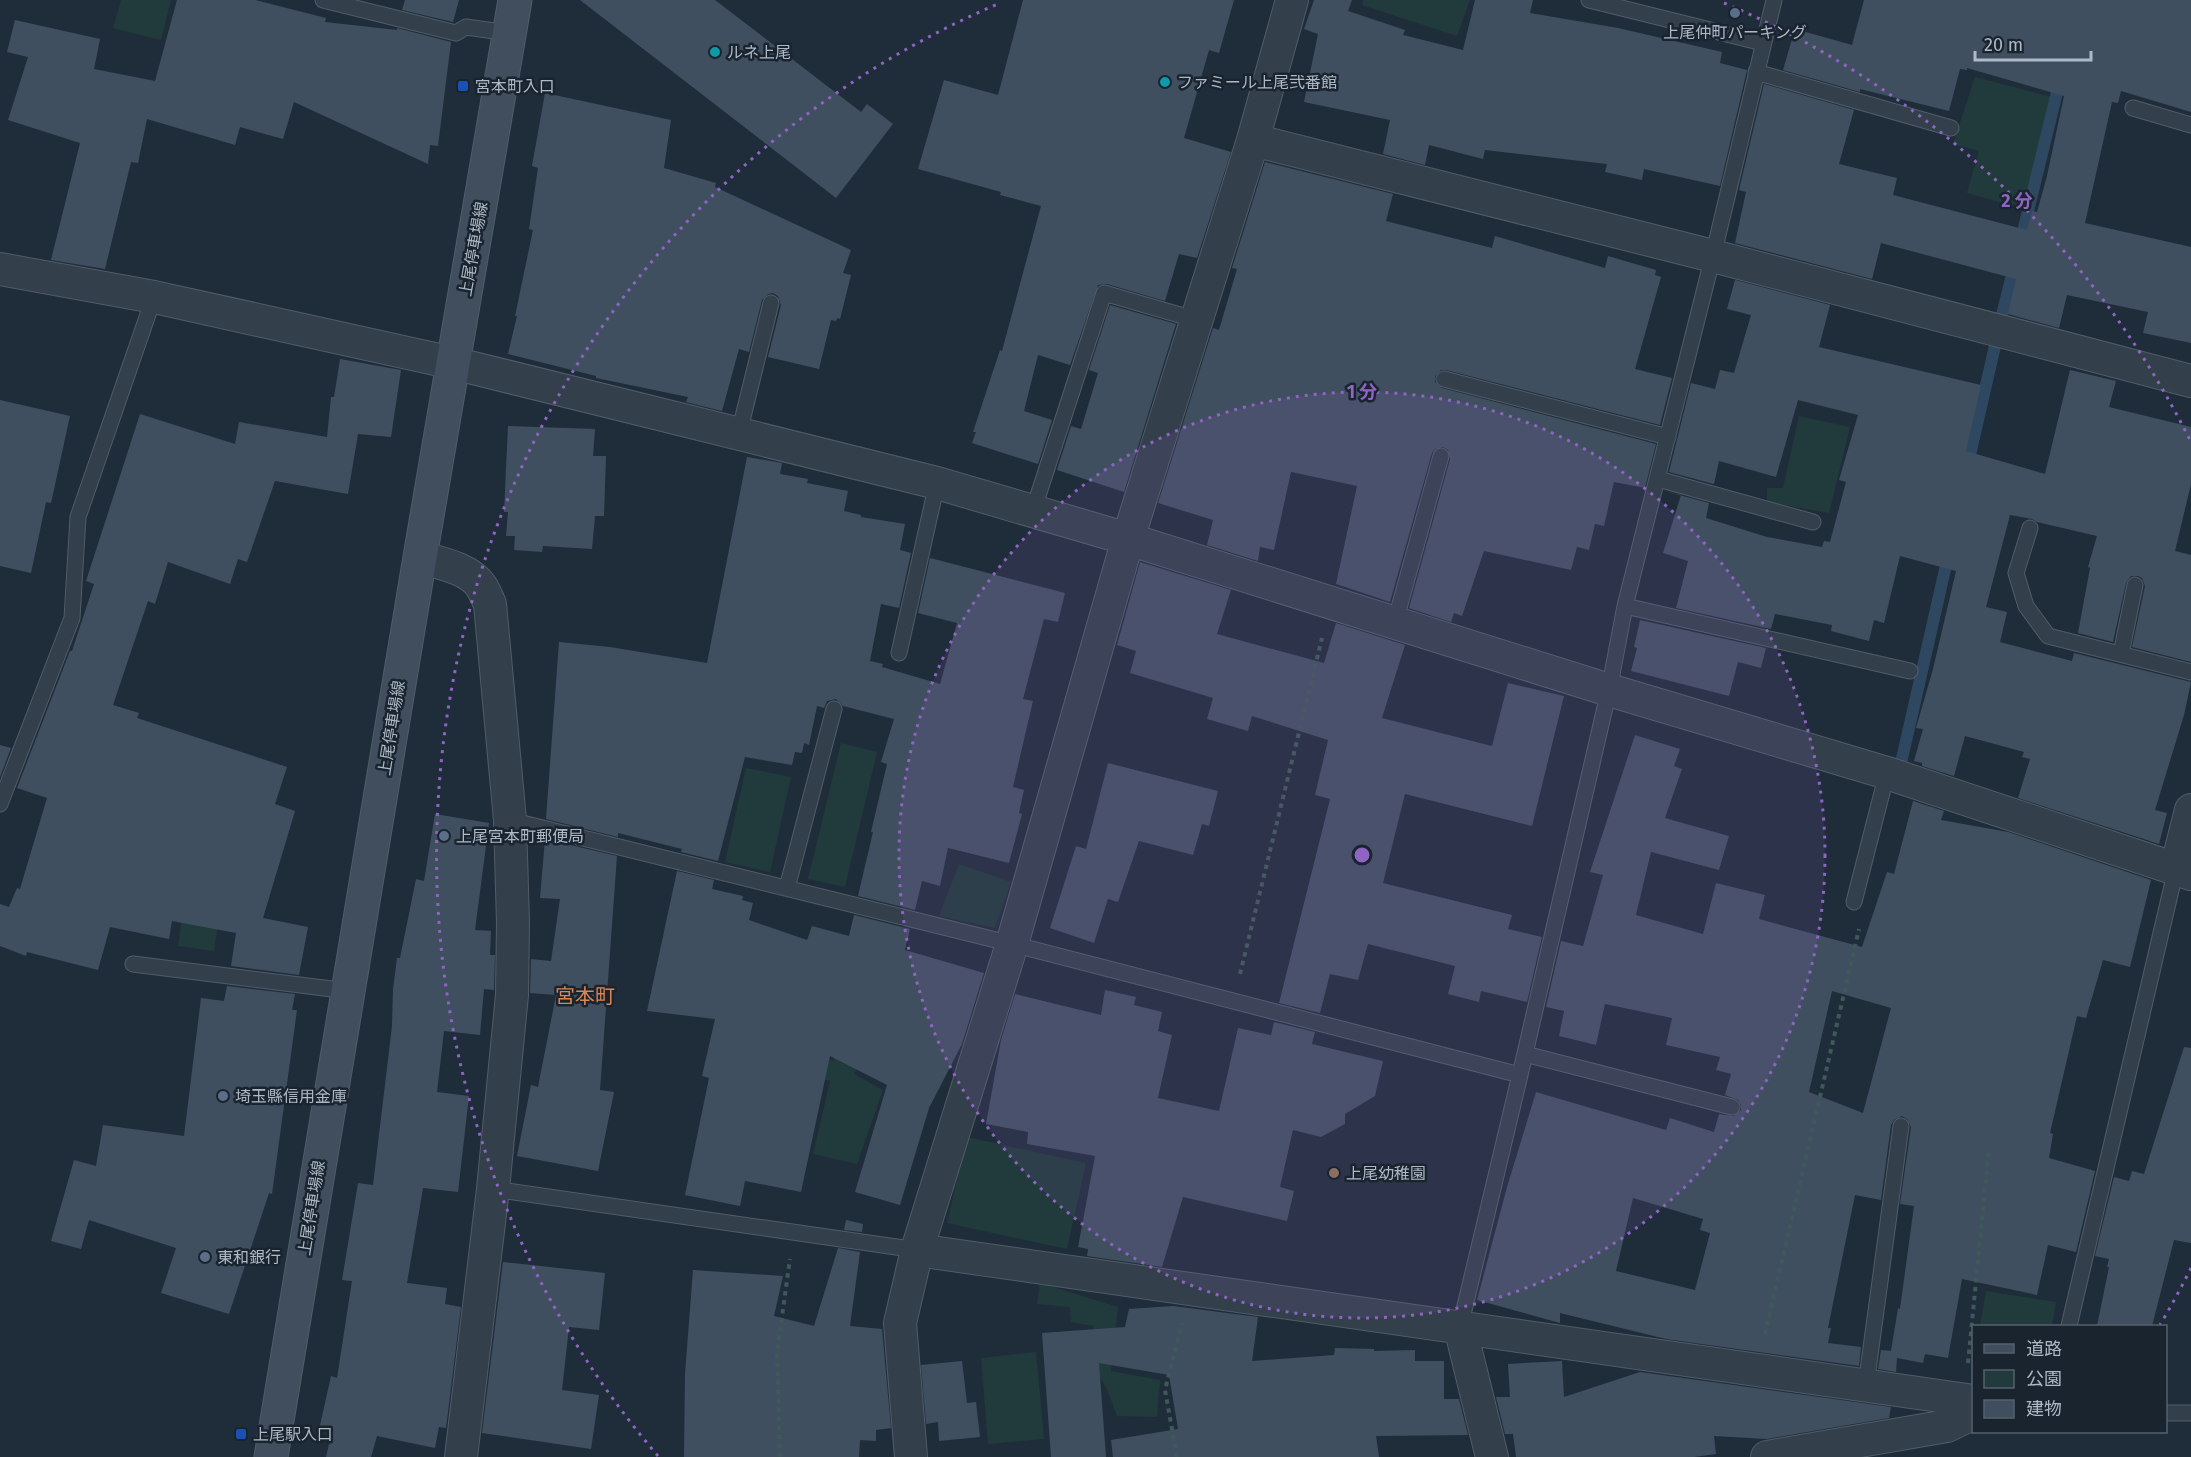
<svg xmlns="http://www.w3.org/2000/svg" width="2191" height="1457" font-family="'Fira Sans','Noto Sans JP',sans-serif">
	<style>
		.green { fill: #213b3c }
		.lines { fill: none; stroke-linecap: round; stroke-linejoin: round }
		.stream { stroke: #2f4862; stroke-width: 12 }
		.building { fill: #404f60; fill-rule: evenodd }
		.lane-casing { stroke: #515c68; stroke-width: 17 }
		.street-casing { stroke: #515c68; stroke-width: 34 }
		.secondary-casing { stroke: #515c68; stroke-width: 35 }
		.path { stroke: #3f5859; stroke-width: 4; stroke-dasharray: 4.5 4.5; stroke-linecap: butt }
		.lane { stroke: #333f4b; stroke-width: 15 }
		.street { stroke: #333f4b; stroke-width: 32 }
		.secondary { stroke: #414e5e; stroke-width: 33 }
		.ring { fill: none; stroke: #8f64c2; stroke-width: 3; stroke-dasharray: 3 6 }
		.service-dot { fill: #5c6f8a; stroke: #19242f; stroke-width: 2 }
		.culture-dot { fill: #0f9aa8; stroke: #19242f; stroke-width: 2 }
		.transit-dot { fill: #1a4fb4; stroke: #19242f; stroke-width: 2 }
		.education-dot { fill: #8d6e63; stroke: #19242f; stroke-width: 2 }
		.labels { text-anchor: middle; stroke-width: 5; stroke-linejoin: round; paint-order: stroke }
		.poi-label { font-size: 16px; fill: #aeb9c7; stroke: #19242f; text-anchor: start }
		.street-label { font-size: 16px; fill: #aeb9c7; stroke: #19242f }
		.quarter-label { font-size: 20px; fill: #dc8553; stroke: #19242f }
		.centre { fill: #8f64c2; stroke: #19242f; stroke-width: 3 }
		.ring-label { font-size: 18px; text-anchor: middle; font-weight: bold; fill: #8f64c2; stroke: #19242f; stroke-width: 5; stroke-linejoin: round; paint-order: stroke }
	</style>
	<rect width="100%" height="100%" fill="#1f2d3b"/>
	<!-- green -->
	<path class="green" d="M121 0H171L161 40 113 28Z
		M1363 0H1470L1457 36 1362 5Z
		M1975 77 2051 97 2024 209 1967 193 1979 151 1953 144Z
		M1799 416 1850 427 1829 513 1767 502V488H1783Z
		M841 743 877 752 845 887 808 879Z
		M746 768 791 777 770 872 725 862Z
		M959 864 1011 882 995 928 939 916Z
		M189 870 222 898 214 951 178 946Z
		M849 1031 871 1043 854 1074 883 1090 857 1164 813 1154 830 1081 806 1075 811 1056 833 1061Z
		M967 1137 1086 1163 1067 1249 947 1223Z
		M1040 1283 1118 1307 1111 1371 1160 1380 1157 1417 1117 1416 1107 1389 1094 1368 1093 1326 1071 1322 1070 1307 1037 1304Z
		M1986 1291 2056 1302 2052 1326H1980Z
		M1036 1352 1044 1439 988 1444 981 1358Z"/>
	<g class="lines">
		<!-- stream -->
		<path class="stream" d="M2020 244 2060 80
			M2001 319 2015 263
			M1967 468 1995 346
			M1901 763 1949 552"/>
	</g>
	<!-- building -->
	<path class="building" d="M177 0H255L326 18 325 22 397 30V28L451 42 438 146 430 145 428 164 294 102 283 139 240 127 235 145 147 119 138 163 131 162 105 269 51 260 80 143 8 120 28 57 7 52 15 20 100 39 94 69 155 81Z
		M405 0H459L453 22 402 10Z
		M580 0H715L861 112 867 104 893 124 836 198Z
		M1023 0H1234L1219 53 1209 50 1184 138 1231 152 1197 258 1179 254 1165 301 1107 284 1098 285 1070 365 1038 355 1024 411 1052 420 1038 464 972 443 976 432H973L1000 350 1002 351 1041 206 1000 195 1001 192 918 169 944 80 998 95Z
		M1314 0H1352L1348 11 1405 30 1403 35 1463 50 1475 0H1533L1530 13 1618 28 1722 52 1720 63 1747 70 1720 186 1644 169 1642 180 1605 172 1607 164 1485 150 1483 159 1429 145 1425 165 1383 154 1390 120 1304 102 1318 34 1304 29Z
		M1864 0H2191V112L2121 91 2118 103 2112 102 2085 223 2191 247V343L2143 333 2148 312 2067 295 2059 328 2008 314 2016 279 1881 243 1872 279 1735 243 1746 192 1739 190 1764 84 1854 110 1839 164 1897 178 1893 195 2027 230 2032 211 2037 212 2047 176 2064 96 1967 68V70L1960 69 1949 111 1860 89V92L1783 70 1795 29 1852 45Z
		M545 93 671 120 664 168 716 183 715 187 851 250 843 273 851 275 840 319 837 318 836 321 831 320 819 369 768 357 781 305 778 296 773 293 768 294 762 300 749 352 739 349 722 411 686 402 688 397 596 378V376L508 354 517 316H515L533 230 529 229 538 168 532 166Z
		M1265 162 1393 194 1386 221 1492 248 1495 236 1605 268 1608 256 1656 270 1655 275 1661 277 1635 369 1672 378 1660 425 1446 370H1441L1435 376V382L1442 388 1656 444 1645 488 1614 482 1604 526 1595 524 1589 550 1577 547 1571 570 1484 551 1462 616 1454 613 1451 622 1409 608 1450 459 1448 450 1443 447 1435 449 1432 453 1390 602 1336 584 1357 486 1291 472 1274 550 1260 547 1258 561 1207 545 1213 520 1158 503 1213 328 1219 330 1237 269 1232 268Z
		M1735 280 1830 305 1819 347 1981 385 1966 451 2045 474 2070 370 2116 381 2109 407 2191 427V484L2175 551 2191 555V662L2132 647 2145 586 2142 578 2138 576H2131L2126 583 2113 642 2078 633 2090 568 2088 567 2097 536 2037 522 2032 519 2010 515 1986 607 2007 612 2000 642 2072 661 2074 653 2191 682 2184 715 2155 810 2167 813 2159 844 2018 798 2030 759 2022 757 2024 752 1965 736 1954 776 1922 766V763L1914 761 1923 729 1916 728 1933 669 1956 571 1900 556 1884 623 1874 620 1869 641 1831 631 1832 625 1775 614 1771 629 1676 608 1688 561 1663 553 1681 495 1664 491 1709 503 1706 518 1767 537 1822 547 1824 541 1830 542 1846 482 1839 480 1858 415 1798 400 1776 477 1719 461 1714 484 1669 472 1691 383 1715 389 1720 370 1734 373 1751 315 1727 309Z
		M1110 305 1176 324 1124 492 1057 470 1071 426 1081 429 1098 373 1089 370Z
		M340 359 401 370 391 437 358 434 348 494 275 481 247 562 238 559 230 584 168 562 155 604 148 601 113 705 139 713 137 718 287 767 275 804 295 811 263 918 308 927 299 975 231 966 236 933 172 921 169 939 110 927 98 970 27 952 26 956 0 946V904L9 907 17 888 20 889 47 798 17 788 70 651H72L94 584 86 581 140 414 235 444 239 422 327 437 331 397H334Z
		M0 400 70 416 51 503 46 502 31 573 0 566Z
		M508 426 595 429 593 456H606L604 516H595L592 549 543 546 542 552 514 550 515 536H506L508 512H504Z
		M747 457 782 463 780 474 808 479 807 483 848 491 844 511 861 515V517L905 524 900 550 911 553 899 608 881 604 870 661 883 664 882 667 940 684 957 623 918 613 930 558 1065 593 1058 622 1044 619 1023 699 1033 701 1013 787 1024 790 1019 813 1022 814 1009 863 948 848 940 886 922 881 915 910 858 896 873 832H871L887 764 881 762 894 719 843 706 836 699 827 701 824 708 817 706 809 745 804 743 802 753 795 752 792 765 745 757 718 861 681 852 682 849 618 833V837L546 819 559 642 610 647 707 663Z
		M1140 562 1231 590 1217 634 1324 663 1336 623 1405 645 1382 718 1492 746 1508 683 1564 696 1532 826 1405 794 1383 883 1512 915 1508 929 1542 937 1527 1002 1481 991 1479 1002 1448 994 1455 966 1368 944 1358 980 1330 974 1320 1013 1279 1003 1330 799 1315 795 1328 740 1252 716 1248 731 1207 719 1213 698 1130 673 1136 651 1117 645Z
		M1640 620 1766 648 1761 668 1738 662 1729 696 1631 671 1637 648 1634 647Z
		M1635 735 1680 749 1674 766 1682 769 1665 818 1729 836 1719 870 1651 852 1636 915 1703 934 1716 883 1765 895 1759 919 1862 947 1887 872 1894 874 1913 801 1944 811 1941 820 2008 832 2151 880 2130 967 2103 960 2086 1018 2077 1016 2050 1133 2053 1134 2049 1158 2095 1171 2076 1252 2048 1245 2037 1295 1962 1279 1948 1358 1925 1354 1923 1363 1897 1358 1896 1372 1878 1369 1881 1350 1891 1351 1898 1308 1900 1309 1914 1206 1900 1204 1911 1127 1907 1119 1902 1116 1894 1120 1891 1125 1881 1200 1855 1195 1828 1328H1831L1828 1343 1861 1347 1859 1366 1666 1339 1560 1313V1323L1477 1300 1507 1187 1536 1092 1666 1130 1670 1118 1714 1132 1719 1114 1734 1116 1741 1110V1105L1738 1100 1725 1095 1731 1074 1716 1070 1720 1057 1666 1045 1672 1018 1605 1004 1596 1045 1559 1036 1564 1011 1546 1007 1561 941 1583 946 1603 875 1590 872ZM1832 991 1891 1008 1863 1113 1809 1092ZM1633 1198 1703 1219 1700 1230 1710 1233 1695 1290 1616 1271Z
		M0 745 11 748 0 777Z
		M1108 763 1218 791 1209 826 1202 824 1193 855 1139 841 1118 902 1108 899 1094 943 1050 928 1076 846 1086 849Z
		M435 814 489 823 475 930 491 931 490 955H495L494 990 484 989 480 1035 444 1031 437 1092 469 1096 458 1192 423 1188 407 1283 447 1288 445 1304 461 1307 446 1428 439 1427 435 1448 377 1436 371 1457H326L332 1432 319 1430 331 1376 337 1378 352 1281 342 1280 358 1183 373 1185 392 1026 393 989 397 958H400L416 879 424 881Z
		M545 839 617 856 600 1090 614 1092 598 1171 517 1156 531 1085 538 1087 556 995 530 993 531 959 551 961 560 899 540 898Z
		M677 871 714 880 712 889 743 896 742 900 753 903 749 920 807 940 812 926 849 936 854 915 910 929 905 950 984 973 962 1044 929 1108 900 1205 855 1192 887 1085 830 1056 801 1192 745 1181 740 1206 685 1195 709 1078 702 1076 715 1019 647 1011Z
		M227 986 295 994 292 1010H297L272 1194 269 1193 229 1314 161 1293 176 1248 89 1220 81 1249 51 1241 74 1160 96 1166 103 1125 184 1136 201 998 224 1001Z
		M1105 990 1136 997 1134 1005 1162 1012 1158 1031 1172 1035 1158 1098 1219 1111 1238 1028 1271 1035 1274 1022 1315 1032 1312 1044 1383 1061 1375 1096 1345 1114V1124L1321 1137 1293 1130 1280 1187 1294 1191 1287 1221 1183 1197 1162 1267 1087 1256 1088 1249 1078 1247 1095 1156 1027 1144 1028 1132 986 1124 1001 1040 1015 994 1101 1015Z
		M2184 1047 2191 1048V1243L2174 1240 2152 1326H2097L2109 1267H2107L2109 1259 2095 1256 2114 1177 2129 1181 2132 1171 2144 1174Z
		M846 1220 863 1224 862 1232 844 1230Z
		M838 1248 860 1252 850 1326 882 1329 891 1428 876 1430V1441L860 1440 859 1457H684L685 1374 693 1270 783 1276 774 1316 814 1326Z
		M503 1262 605 1273 599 1330 569 1327 562 1390 599 1395 591 1449 482 1433Z
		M1173 1306 1258 1317 1252 1361 1334 1355 1335 1348 1374 1349V1351L1415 1350V1361H1444V1399H1459L1468 1435 1376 1436 1379 1457H1113L1111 1440 1178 1429 1169 1375 1099 1363 1106 1457H1051L1042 1333 1125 1327 1129 1309Z
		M962 1361 967 1403 976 1402 980 1437 939 1441 938 1422 926 1424 921 1365Z
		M1562 1361 1564 1397 1640 1372 1891 1407 1889 1418 1767 1439 1714 1436 1716 1454 1694 1457H1516L1513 1434H1505L1496 1397H1510L1508 1364Z"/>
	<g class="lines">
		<defs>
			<path id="lane" d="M323 0 456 33 466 27 509 33
				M1589 0 1763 43
				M1756 72 1951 128
				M2133 108 2191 125
				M1444 379 1668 437
				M739 433 771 303
				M1658 479 1813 522
				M1033 511 1104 293 1197 320
				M2030 528 2016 573 2026 606 2048 636 2191 672
				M1625 606 1910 671
				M1395 622 1441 456
				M899 653 937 483
				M2121 654 2135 585
				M0 804 72 618 78 517 154 297
				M510 820 1012 944 1520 1075
				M787 888 834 709
				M1854 902 1887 773
				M133 964 348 991
				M1525 1054 1732 1107
				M493 1189 917 1250
				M2069 1326 2176 869
				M1460 1327 1520 1075 1609 690 1625 606 1713 256 1774 0
				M1866 1385 1901 1126
				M2166 1413H2191"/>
			<path id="street" d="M1253 140 1713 256 2191 381
				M0 269 154 297 453 363 937 483 1128 539 1609 690 1887 773 2191 874
				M420 557C439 563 469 568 481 586 485 592 487 598 490 604L510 820 513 923 512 995 493 1189 461 1457
				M2176 869 2191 810
				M917 1250 1974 1401
				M1460 1327 1492 1457
				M911 1457 900 1323 917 1250 1012 944 1128 539 1253 140 1292 0
				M1767 1457 1947 1426 1974 1413"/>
			<path id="secondary" d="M271 1457 420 557 515 0"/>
		</defs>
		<!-- lane casing -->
		<use href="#lane" class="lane-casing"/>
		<!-- street casing -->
		<use href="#street" class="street-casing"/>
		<!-- secondary casing -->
		<use href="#secondary" class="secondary-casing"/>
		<!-- path -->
		<path class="path" d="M1240 974 1322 638
			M1765 1334 1859 929
			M1968 1363 1989 1148
			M780 1457 777 1352 790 1259
			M1177 1457 1165 1390 1182 1323"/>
		<!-- lane -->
		<use href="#lane" class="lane"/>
		<!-- street -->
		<use href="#street" class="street"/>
		<!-- secondary -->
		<use href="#secondary" class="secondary"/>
	</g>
	<!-- distance rings -->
	<circle cx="1362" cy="855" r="463" fill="#8f64c2" fill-opacity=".12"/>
	<g class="ring">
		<circle cx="1362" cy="855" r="463"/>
		<path d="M2191 1268A926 926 0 0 1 2160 1325M658 1456A926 926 0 0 1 1000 3M1724 3A926 926 0 0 1 2191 442"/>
	</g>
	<!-- markers -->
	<g class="service-dot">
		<circle cx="1735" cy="13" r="6"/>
		<circle cx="444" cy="836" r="6"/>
		<circle cx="223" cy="1096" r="6"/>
		<circle cx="205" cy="1257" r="6"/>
	</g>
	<g class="culture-dot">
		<circle cx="715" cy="52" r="6"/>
		<circle cx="1165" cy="82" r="6"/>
	</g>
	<g class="transit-dot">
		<rect x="457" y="80" width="12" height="12" rx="3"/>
		<rect x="235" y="1428" width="12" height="12" rx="3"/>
	</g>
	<circle class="education-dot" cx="1334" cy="1173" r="6"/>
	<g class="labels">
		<!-- poi labels -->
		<g class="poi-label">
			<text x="1735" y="38" text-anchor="middle">上尾仲町パーキング</text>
			<text x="727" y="58">ルネ上尾</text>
			<text x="1177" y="88">ファミール上尾弐番館</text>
			<text x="475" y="92">宮本町入口</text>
			<text x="456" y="842">上尾宮本町郵便局</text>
			<text x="235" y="1102">埼玉縣信用金庫</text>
			<text x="1346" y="1179">上尾幼稚園</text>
			<text x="217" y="1263">東和銀行</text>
			<text x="253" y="1440">上尾駅入口</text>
		</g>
		<!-- street labels -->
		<g class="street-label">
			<text transform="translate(473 249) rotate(-80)" y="6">上尾停車場線</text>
			<text transform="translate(391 728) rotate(-81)" y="6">上尾停車場線</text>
			<text transform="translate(311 1208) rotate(-81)" y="6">上尾停車場線</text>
		</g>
		<!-- quarter labels -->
		<g class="quarter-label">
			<text x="585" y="1003">宮本町</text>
		</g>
	</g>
	<circle cx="1362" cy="855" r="9" class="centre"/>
	<g class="ring-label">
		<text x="2017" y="207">2 分</text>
		<text x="1362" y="398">1 分</text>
	</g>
	<!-- legend -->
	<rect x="1972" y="1325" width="195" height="108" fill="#19242f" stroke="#55606c" stroke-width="1.5"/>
	<rect x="1984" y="1344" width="30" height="9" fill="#414e5e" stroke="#55606c" stroke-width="1.5"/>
	<text x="2026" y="1355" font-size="18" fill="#aeb9c7">道路</text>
	<rect x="1984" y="1370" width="30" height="18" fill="#213b3c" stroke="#55606c" stroke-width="1.5"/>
	<text x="2026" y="1385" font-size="18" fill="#aeb9c7">公園</text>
	<rect x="1984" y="1400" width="30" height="18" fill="#404f60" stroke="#55606c" stroke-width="1.5"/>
	<text x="2026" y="1415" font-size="18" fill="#aeb9c7">建物</text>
	<!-- scale -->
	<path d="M1975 51v9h116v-9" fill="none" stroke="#aeb9c7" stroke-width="3"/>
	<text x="1984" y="51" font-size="18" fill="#aeb9c7" stroke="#19242f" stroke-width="4.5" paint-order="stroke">20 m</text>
</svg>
